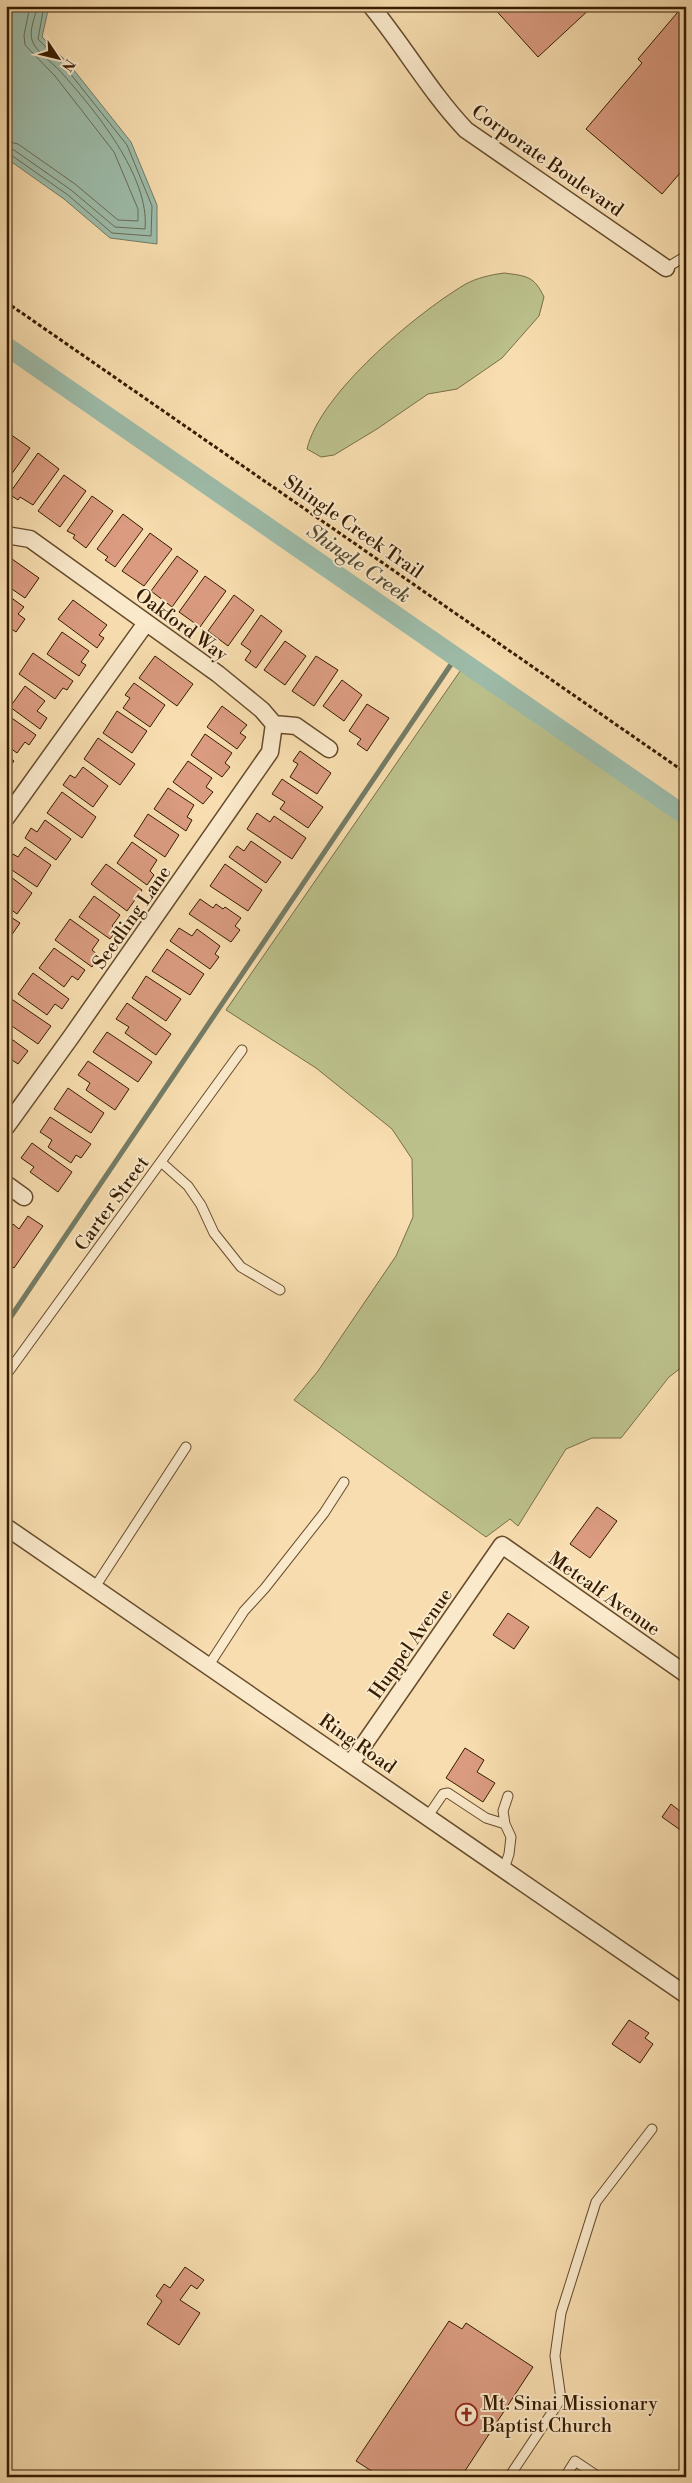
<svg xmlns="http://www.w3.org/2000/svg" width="692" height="2483" font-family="'Libre Bodoni',serif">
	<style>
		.green { fill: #bcc18c; stroke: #796e46 }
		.water { fill: #9dbcaa; stroke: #747c66 }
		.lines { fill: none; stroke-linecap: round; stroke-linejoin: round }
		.shore { stroke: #6a6c55; stroke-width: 1 }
		.stream { stroke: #747c66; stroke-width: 5 }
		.canal { stroke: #9dbcaa; stroke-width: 19 }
		.building { fill: #da9b80; stroke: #361c00 }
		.service-casing { stroke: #664c2c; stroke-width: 11 }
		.minor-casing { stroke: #664c2c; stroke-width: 19 }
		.path { stroke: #361c00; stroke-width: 3; stroke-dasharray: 4 2.5; stroke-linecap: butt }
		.service { stroke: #fae9cb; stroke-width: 9 }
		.minor { stroke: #fae9cb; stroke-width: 16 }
		.labels { text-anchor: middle; stroke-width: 4; stroke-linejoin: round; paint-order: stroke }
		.street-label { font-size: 19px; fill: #361c00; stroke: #fae9cb }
		.poi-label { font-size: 19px; fill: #361c00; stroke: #fae9cb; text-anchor: start }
		.water-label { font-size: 20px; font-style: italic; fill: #554c33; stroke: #fae9cb }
	</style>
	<rect width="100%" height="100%" fill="#f7ddaf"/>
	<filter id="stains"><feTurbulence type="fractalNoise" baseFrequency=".004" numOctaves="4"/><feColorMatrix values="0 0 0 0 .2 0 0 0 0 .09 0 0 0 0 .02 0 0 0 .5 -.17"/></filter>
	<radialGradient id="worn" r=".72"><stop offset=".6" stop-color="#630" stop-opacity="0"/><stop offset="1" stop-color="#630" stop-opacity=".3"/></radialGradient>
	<!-- green -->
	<path class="green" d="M504 273C527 276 534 276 544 297L539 316 502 358 457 389 428 394 377 429 334 455 321 457 307 449C320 393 416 314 464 285 476 278 490 275 504 273Z
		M465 664 686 816V1364L669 1377 621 1438H592L566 1449 518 1526 510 1519 486 1537 294 1400 318 1371 396 1256 413 1217 412 1159 392 1129 316 1068 226 1010Z"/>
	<!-- water -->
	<path class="water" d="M6 6H49L42 37 69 64 131 142 157 205V244L110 238 64 199 6 158Z"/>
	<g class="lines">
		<!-- shore -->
		<path class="shore" d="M6 141 18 144 75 184 118 220 138 221V209L114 152 55 76 25 45 24 35 30 6
			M6 148 14 150 71 190 115 227 145 229C150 176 94 109 60 71 52 62 35 51 32 40 29 31 35 15 38 6
			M6 154 11 155 68 195 112 233 151 236 152 206 127 145 65 67 38 39 44 6"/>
		<!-- stream -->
		<path class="stream" d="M6 1324 456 657"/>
		<!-- canal -->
		<path class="canal" d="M6 346 686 816"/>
	</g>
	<!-- building -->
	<path class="building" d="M492 6H593L538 57Z
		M683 6H686V166L662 194 586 129 642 63 638 59Z
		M10 434 30 448 6 482V439Z
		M38 453 59 469 33 505 20 497 18 500 9 494Z
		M64 475 86 491 60 527 38 511Z
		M92 496 113 511 86 548 73 538 75 535 67 531Z
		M123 514 143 529 115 567 105 560 108 557 97 549Z
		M150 533 172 549 144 586 122 571Z
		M177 556 198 571 172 607 151 591Z
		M12 559 39 578 25 598 6 585V568Z
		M205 576 226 591 200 627 179 612Z
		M6 594 24 607 18 614 25 619 16 632 6 625Z
		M234 595 254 610 228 646 208 631Z
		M73 600 107 625 99 635 104 638 97 648 58 619Z
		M261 615 282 631 256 668 245 660 251 651 241 644Z
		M62 632 89 651 81 662 86 665 79 676 47 654Z
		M285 641 306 656 285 685 264 670Z
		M33 653 73 681 67 690 63 688 55 699 19 674Z
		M155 656 193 684 177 706 139 678Z
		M316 656 338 670 314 706 292 691Z
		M342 680 362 695 344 721 323 706Z
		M134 683 165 705 150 727 123 708 130 698 125 695Z
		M25 686 45 701 37 711 47 718 40 729 10 707Z
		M367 704 389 718 367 751 357 744 361 739 349 731Z
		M222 706 247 725 240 733 246 737 237 749 207 727Z
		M117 711 147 731 132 753 103 733Z
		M6 714 36 735 29 745 25 742 17 753 6 745Z
		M205 734 232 753 225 763 230 767 222 777 191 755Z
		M98 738 135 764 120 785 84 759Z
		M300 751 331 773 317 794 290 777 298 764 293 761Z
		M6 755 14 761 6 771Z
		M188 761 212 778 206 787 213 792 203 804 173 782Z
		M83 767 108 786 93 807 63 785 70 775 75 778Z
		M282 779 323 807 308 828 280 809 285 802 272 794Z
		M168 788 194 805 187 817 192 820 186 831 154 809Z
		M62 792 96 817 82 838 47 813Z
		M257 813 270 822 274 816 306 838 292 859 247 829Z
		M148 814 179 835 165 857 134 836Z
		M45 820 71 839 56 860 25 838 31 828 37 832Z
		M251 841 281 862 266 883 229 857 237 846 244 851Z
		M132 842 157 860 150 871 154 875 147 885 117 863Z
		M25 847 51 865 37 887 6 866 13 854 18 857Z
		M106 864 142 890 127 911 91 884Z
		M225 864 262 890 248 911 210 886Z
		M7 874 32 893 17 914 6 906Z
		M94 896 120 915 112 926 117 930 110 939 79 917Z
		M200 899 213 908 216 904 223 909 225 907 241 918 235 926 240 930 231 942 189 914Z
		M6 914 20 923 6 943Z
		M70 919 99 940 92 950 99 956 92 967 55 940Z
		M179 928 192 936 197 929 220 946 215 954 219 957 210 969 170 941Z
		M54 948 85 970 78 980 72 976 64 987 39 968Z
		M167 949 204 974 190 995 152 971Z
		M33 973 69 999 62 1009 55 1004 47 1015 18 994Z
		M146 976 181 999 166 1021 132 998Z
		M10 998 51 1026 38 1044 6 1022V1004Z
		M127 1003 171 1034 156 1055 125 1033 129 1027 116 1019Z
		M107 1032 152 1062 138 1082 93 1052Z
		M6 1035 28 1051 18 1064 6 1056Z
		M88 1061 129 1089 115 1110 86 1090 90 1083 78 1075Z
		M68 1088 104 1113 91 1133 54 1109Z
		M50 1117 91 1144 81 1158 76 1155 71 1163 48 1147 52 1140 40 1132Z
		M32 1143 72 1172 58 1192 30 1172 34 1167 21 1158Z
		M6 1210 12 1214 6 1223Z
		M28 1216 43 1226 14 1268 6 1263V1234L13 1224 19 1229Z
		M597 1507 617 1521 590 1558 570 1544Z
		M508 1613 529 1627 514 1649 493 1635Z
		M465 1748 484 1760 477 1772 495 1783 483 1802 446 1778Z
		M671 1804 686 1816V1834L662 1817Z
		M629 2020 649 2033 645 2038 653 2044 640 2063 612 2044Z
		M185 2267 204 2280 197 2289 191 2285 180 2300 200 2313 179 2345 147 2324 162 2301 156 2296 164 2284 170 2288Z
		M449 2321 462 2329 466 2323 533 2367 461 2477H381L356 2461Z"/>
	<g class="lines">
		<defs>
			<path id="service" d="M666 268 686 256
				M161 1162 188 1186 201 1205 214 1233 241 1267 280 1290
				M6 1375 242 1050
				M95 1587 186 1447
				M209 1665 244 1611 265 1588 324 1513 344 1482
				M428 1816 443 1794 448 1793 486 1818 505 1824
				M504 1869 509 1854 511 1837 505 1824 503 1811 508 1796
				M509 2477 561 2399 555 2356 561 2313 596 2202 652 2129
				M565 2477 575 2461 599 2477"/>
			<path id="minor" d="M371 6C404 46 430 92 466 130L666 268
				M6 535 30 539 218 674 262 710 274 724 296 726 329 749
				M6 818 146 623
				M6 1127 71 1037 270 752 274 724
				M6 1184 24 1197
				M6 1527 686 1995
				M351 1763 502 1545 686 1674"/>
		</defs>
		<!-- service casing -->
		<use href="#service" class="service-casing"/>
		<!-- minor casing -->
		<use href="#minor" class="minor-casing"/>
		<!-- path -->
		<path class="path" d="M6 302 686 773"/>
		<!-- service -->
		<use href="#service" class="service"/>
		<!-- minor -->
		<use href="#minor" class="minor"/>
	</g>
	<!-- icons -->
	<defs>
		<symbol id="church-ring" viewBox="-11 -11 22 22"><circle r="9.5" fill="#fae9cb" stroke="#8f2418" stroke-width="1.5"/><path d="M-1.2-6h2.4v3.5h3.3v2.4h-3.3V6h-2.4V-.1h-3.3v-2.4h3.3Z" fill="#8f2418"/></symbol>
	</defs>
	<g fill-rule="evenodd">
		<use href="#church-ring" x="454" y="2402" width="25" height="25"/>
	</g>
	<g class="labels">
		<!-- street labels -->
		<g class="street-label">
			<text transform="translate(548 160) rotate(35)" y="7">Corporate Boulevard</text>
			<text transform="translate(354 526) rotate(35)" y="7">Shingle Creek Trail</text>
			<text transform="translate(182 624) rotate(36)" y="7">Oakford Way</text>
			<text transform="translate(131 917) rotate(-55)" y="7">Seedling Lane</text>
			<text transform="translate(111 1203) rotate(-54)" y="7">Carter Street</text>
			<text transform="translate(605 1593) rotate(35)" y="7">Metcalf Avenue</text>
			<text transform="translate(410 1643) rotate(-55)" y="7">Huppel Avenue</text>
			<text transform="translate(358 1743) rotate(35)" y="7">Ring Road</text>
		</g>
		<!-- poi labels -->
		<g class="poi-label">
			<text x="482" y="2410">Mt. Sinai Missionary<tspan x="482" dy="22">Baptist Church</tspan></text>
		</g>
		<!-- water labels -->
		<g class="water-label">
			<text transform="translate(359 563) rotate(35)" y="7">Shingle Creek</text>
		</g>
	</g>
	<!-- margin -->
	<rect width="692" height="2483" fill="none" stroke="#f7ddaf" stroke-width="25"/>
	<rect x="8" y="8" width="677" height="2468" fill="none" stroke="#361c00" stroke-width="2.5"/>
	<rect x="12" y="12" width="667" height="2458" fill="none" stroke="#361c00"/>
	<!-- north arrow -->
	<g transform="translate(58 58) rotate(125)" stroke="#fae9cb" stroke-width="4" paint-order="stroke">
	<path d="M0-4L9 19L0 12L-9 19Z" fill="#361c00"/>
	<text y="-8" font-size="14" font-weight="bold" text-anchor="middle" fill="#361c00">N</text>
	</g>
	<rect width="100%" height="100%" filter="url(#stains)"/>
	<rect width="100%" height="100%" fill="url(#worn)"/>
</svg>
